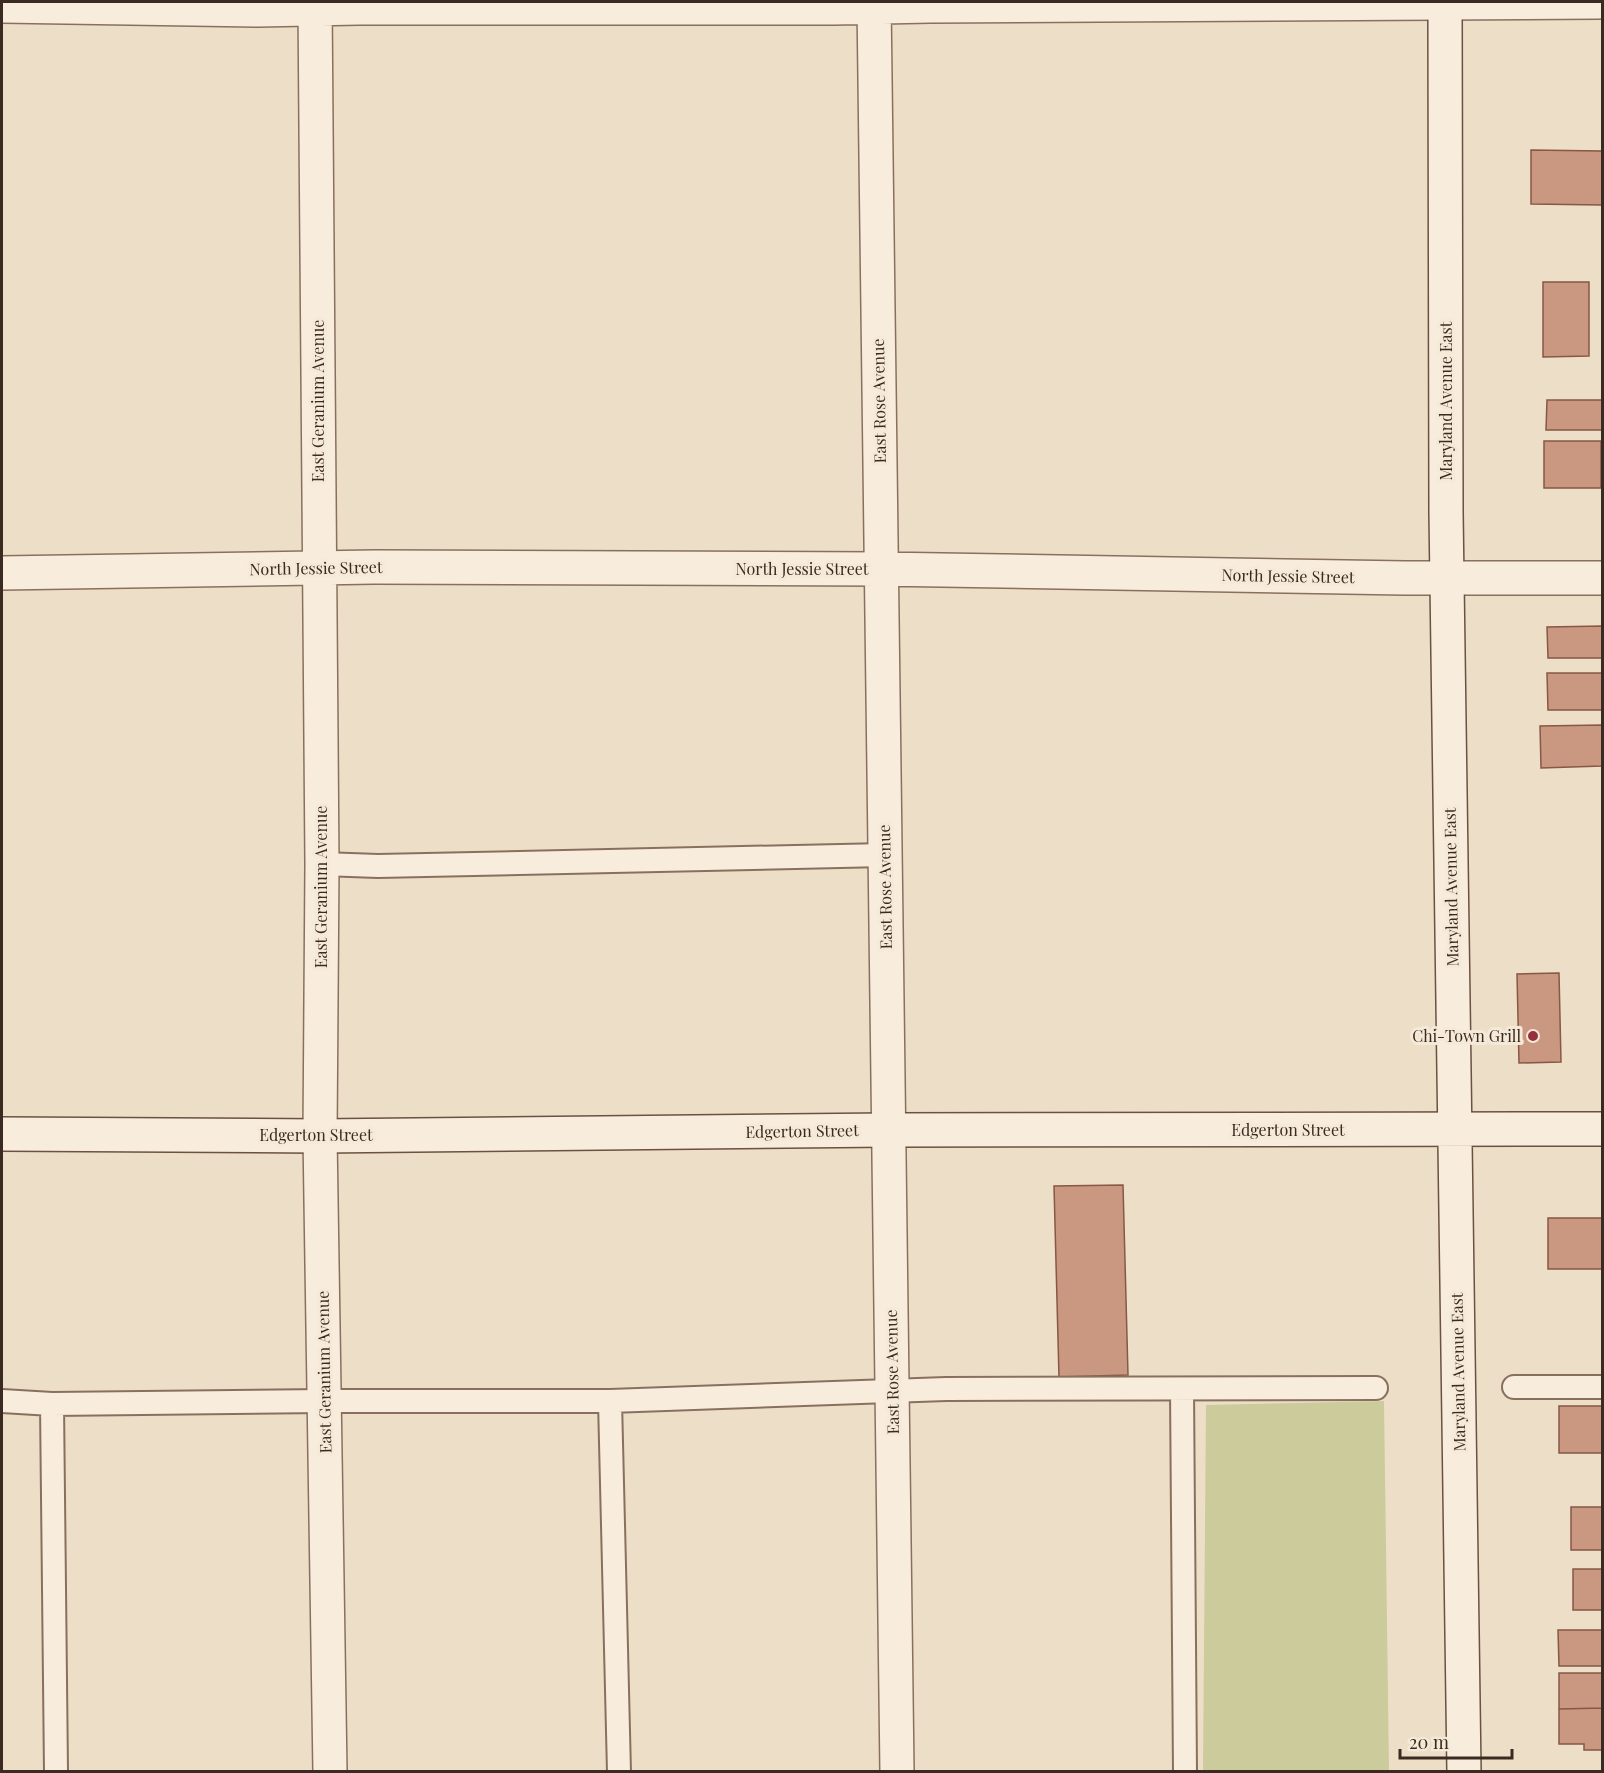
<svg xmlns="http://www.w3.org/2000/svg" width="1604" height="1773" font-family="'Playfair Display',serif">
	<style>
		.green { fill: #cbcb9c }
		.building { fill: #ca9780; stroke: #875844; stroke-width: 1.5 }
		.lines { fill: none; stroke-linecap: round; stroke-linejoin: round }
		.lane-casing { stroke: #89705e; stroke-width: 26 }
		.street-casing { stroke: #89705e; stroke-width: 36 }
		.secondary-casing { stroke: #6b5141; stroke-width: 36 }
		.lane { stroke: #f8ecdc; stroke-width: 22 }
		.street { stroke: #f8ecdc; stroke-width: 33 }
		.secondary { stroke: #f8ecdc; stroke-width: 33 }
		.poi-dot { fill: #96303c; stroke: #f5e9d8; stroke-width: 2 }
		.labels { text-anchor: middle; stroke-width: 6; stroke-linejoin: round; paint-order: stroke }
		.street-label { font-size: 16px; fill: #3a2a21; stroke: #f5e9d8 }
		.poi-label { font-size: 16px; fill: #3a2a21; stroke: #f5e9d8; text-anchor: end }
	</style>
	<rect width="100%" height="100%" fill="#eddec8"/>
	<!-- green -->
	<path class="green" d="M1384 1401 1389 1771H1203L1206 1405Z"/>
	<!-- building -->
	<path class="building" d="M1531 150 1602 151V205L1531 204Z
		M1543 282H1589V356L1543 357Z
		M1547 400H1602V430H1546Z
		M1544 441H1601V488H1544Z
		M1602 626V658H1548L1547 627Z
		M1547 673H1602V710H1548Z
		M1602 725V766L1541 768 1540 726Z
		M1559 973 1561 1062 1519 1063 1517 974Z
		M1123 1185 1128 1375 1059 1377 1054 1186Z
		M1548 1218H1602V1269H1548Z
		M1559 1406H1602V1453H1559Z
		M1571 1507H1602V1550H1571Z
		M1573 1569H1602V1610H1573Z
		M1558 1630H1602V1666H1559Z
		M1559 1673H1602V1708L1559 1709Z
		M1602 1708V1750H1584V1744H1559V1709Z"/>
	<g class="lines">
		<defs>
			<path id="lane" d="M322 864 378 866 885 855
				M1514 1387H1602
				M1182 1389 1185 1772
				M2 1401 52 1404 324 1401H610L946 1389 1376 1388
				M610 1401 619 1772
				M52 1404 56 1772"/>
			<path id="street" d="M315 2 322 864 320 1136 330 1772
				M874 2 897 1772
				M2 6 258 10 359 8H834L930 6 1599 2
				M2 573 374 567 881 569 1405 578H1602"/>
			<path id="secondary" d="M1445 2 1446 512 1464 1772
				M2 1134 320 1136 888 1130 1602 1129"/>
		</defs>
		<!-- lane casing -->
		<use href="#lane" class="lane-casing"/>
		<!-- street casing -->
		<use href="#street" class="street-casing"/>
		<!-- secondary casing -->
		<use href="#secondary" class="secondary-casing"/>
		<!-- lane -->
		<use href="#lane" class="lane"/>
		<!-- street -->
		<use href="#street" class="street"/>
		<!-- secondary -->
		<use href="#secondary" class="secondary"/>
	</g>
	<!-- markers -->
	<circle class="poi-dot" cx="1533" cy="1036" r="6"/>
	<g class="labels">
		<!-- street labels -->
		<g class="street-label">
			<text transform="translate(318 401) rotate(-90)" y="6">East Geranium Avenue</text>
			<text transform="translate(879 401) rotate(-91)" y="6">East Rose Avenue</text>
			<text transform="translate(1446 401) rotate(-90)" y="6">Maryland Avenue East</text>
			<text transform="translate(316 568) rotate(-1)" y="6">North Jessie Street</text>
			<text x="802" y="575">North Jessie Street</text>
			<text transform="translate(1288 576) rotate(1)" y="6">North Jessie Street</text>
			<text transform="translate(321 887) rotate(-90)" y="6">East Geranium Avenue</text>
			<text transform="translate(885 887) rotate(-91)" y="6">East Rose Avenue</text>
			<text transform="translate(1451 887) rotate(-91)" y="6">Maryland Avenue East</text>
			<text x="1288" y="1136">Edgerton Street</text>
			<text transform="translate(802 1131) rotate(-1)" y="6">Edgerton Street</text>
			<text x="316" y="1141">Edgerton Street</text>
			<text transform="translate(324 1372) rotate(-91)" y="6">East Geranium Avenue</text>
			<text transform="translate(892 1372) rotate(-91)" y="6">East Rose Avenue</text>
			<text transform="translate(1458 1372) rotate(-91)" y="6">Maryland Avenue East</text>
		</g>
		<!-- poi labels -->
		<g class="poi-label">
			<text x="1521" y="1042">Chi-Town Grill</text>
		</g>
	</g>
	<!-- border -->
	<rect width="1604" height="1773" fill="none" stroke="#3a2a21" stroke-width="6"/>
	<!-- scale -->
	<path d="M1400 1749v9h112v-9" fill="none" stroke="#3a2a21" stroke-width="3"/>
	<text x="1409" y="1749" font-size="18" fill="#3a2a21" stroke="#f5e9d8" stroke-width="4.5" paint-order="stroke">20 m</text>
</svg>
